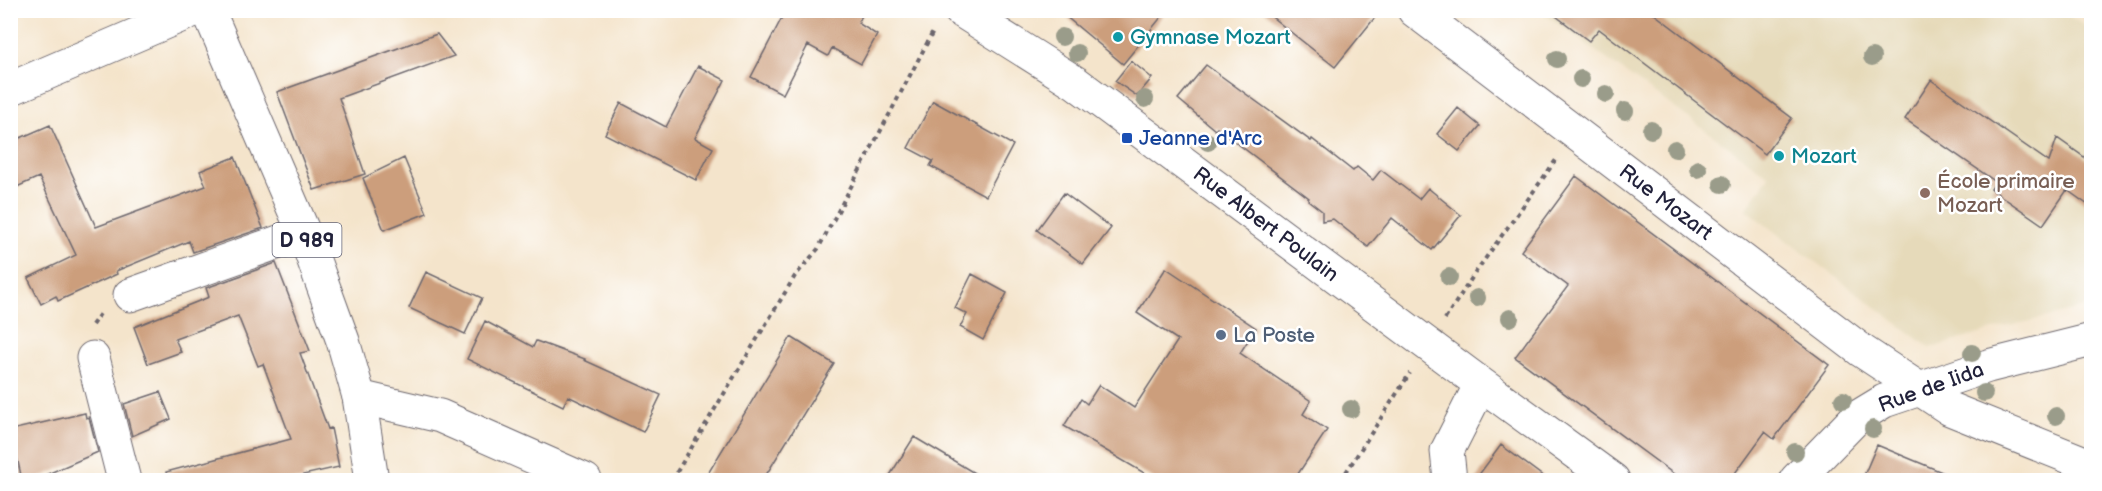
<svg xmlns="http://www.w3.org/2000/svg" width="2102" height="491" font-family="'Balsamiq Sans',sans-serif">
	<style>
		.built { fill: #e6daba }
		.building { fill: #cc9e7c }
		.lines { fill: none; stroke-linecap: round; stroke-linejoin: round }
		.minor-casing { stroke: #6c666d; stroke-width: 35 }
		.primary-casing { stroke: #6c666d; stroke-width: 35 }
		.path { stroke: #6c666d; stroke-width: 4; stroke-dasharray: 4.5 4.5; stroke-linecap: butt }
		.minor { stroke: #fff; stroke-width: 33 }
		.primary { stroke: #fff; stroke-width: 33 }
		.tree { fill: #9a9c8a }
		.culture-dot { fill: #0f9aa8; stroke: #fff; stroke-width: 2 }
		.transit-dot { fill: #1a4fb4; stroke: #fff; stroke-width: 2 }
		.education-dot { fill: #8d6e63; stroke: #fff; stroke-width: 2 }
		.service-dot { fill: #5c6f8a; stroke: #fff; stroke-width: 2 }
		.labels { text-anchor: middle; stroke-width: 5; stroke-linejoin: round; paint-order: stroke }
		.shield { fill: #fff; stroke: #646476; stroke-width: 1.5 }
		.shield-label { font-size: 20px; font-weight: bold; fill: #22223b }
		.culture-label { font-size: 21px; fill: #0d838f; stroke: #fff; text-anchor: start }
		.transit-label { font-size: 21px; fill: #164399; stroke: #fff; text-anchor: start }
		.education-label { font-size: 21px; fill: #785e54; stroke: #fff; text-anchor: start }
		.street-label { font-size: 21px; fill: #22223b; stroke: #fff }
		.service-label { font-size: 21px; fill: #4e5e75; stroke: #fff; text-anchor: start }
	</style>
	<rect width="100%" height="100%" fill="#fff"/>
	<filter id="ink" filterUnits="userSpaceOnUse"><feTurbulence type="fractalNoise" baseFrequency=".0167" numOctaves="2"/><feDisplacementMap in="SourceGraphic" scale="12" xChannelSelector="R" yChannelSelector="G"/><feConvolveMatrix kernelMatrix="1 2 1 2 8 2 1 2 1" color-interpolation-filters="sRGB"/></filter>
	<filter id="wash" filterUnits="userSpaceOnUse"><feTurbulence type="fractalNoise" baseFrequency=".008" numOctaves="4" result="noise"/><feDisplacementMap in="SourceGraphic" scale="24" xChannelSelector="R" yChannelSelector="G"/><feGaussianBlur stdDeviation="1.35" result="paint"/><feColorMatrix in="noise" values="0 0 0 0 0 0 0 0 0 0 0 0 0 0 0 0 0 1.4 0 .05"/><feComposite in="paint" operator="in"/></filter>
	<g filter="url(#wash)">
		<rect width="100%" height="100%" fill="#f4e4cb"/>
		<!-- built -->
		<path class="built" d="M1540 11H2061L2091 30V305L2064 313 1989 331 1935 347H1929L1746 210 1769 176Z"/>
		<g id="blocks">
			<!-- building -->
			<path class="building" d="M786 10H865L858 23 877 35 861 64 832 48 828 56 808 45 783 94 751 77Z
				M1058 10H1167L1123 64Z
				M1263 10H1381L1335 67Z
				M1548 10H1649L1792 118 1765 154 1599 29 1589 41Z
				M437 34 454 56 339 98 365 174 314 190 277 92Z
				M1131 61 1152 78 1137 96 1115 81Z
				M1206 65 1311 141 1312 139 1353 171 1357 167 1373 180 1381 170 1419 199 1428 188 1461 215 1432 250 1392 218 1368 247 1333 219 1322 221V211L1308 200 1309 198 1217 128 1215 130 1178 99Z
				M698 66 725 80 695 138 713 148 696 180 605 134 621 103 666 127Z
				M1931 80 2049 162 2057 138 2091 162V207L2067 190 2043 225 1991 189 1996 182 1905 119Z
				M933 101 1013 145 986 196 930 166 933 161 908 148Z
				M1458 108 1480 126 1459 151 1437 134Z
				M50 125 96 227 206 186 200 171 235 157 263 228 193 252 189 241 116 271 117 274 58 301 56 296 41 304 28 278 76 255 39 177 10 190 11 142Z
				M404 158 427 213 384 230 363 178Z
				M1576 176 1829 365 1774 439 1765 432 1730 480H1682L1515 357 1568 286 1521 251Z
				M1064 193 1111 228 1083 264 1037 230Z
				M276 263 310 351 300 353 328 429 331 428 339 467 303 475 304 480H167L166 472 291 439 263 364 258 366 238 316 175 339 181 352 148 364 134 327 209 297 206 288Z
				M1166 268 1256 328 1240 353 1311 401 1303 414 1327 430 1294 480H1156L1064 426 1081 399 1087 404 1099 385 1134 408 1178 340 1137 313Z
				M426 272 482 298 465 334 409 308Z
				M972 274 1007 293 983 340 960 327 967 314 955 308Z
				M485 321 533 347 536 341 585 359 584 360 661 395 643 432 568 396 563 406 467 359Z
				M791 337 834 364 763 480H704Z
				M160 392 171 419 132 436 124 404Z
				M85 413 86 418 89 417 98 452 34 480H22L11 430Z
				M914 437 986 480H887Z
				M1501 445 1548 480H1475Z
				M1877 445 1961 480H1862Z"/>
		</g>
	</g>
	<g filter="url(#ink)">
		<use href="#blocks" fill-opacity="0" stroke="#6c666d" stroke-width="1.5"/>
		<g class="lines">
			<defs>
				<path id="minor" d="M960 10 1076 83 1481 384 1613 480
					M1414 10 1862 351 1950 409 2092 466
					M10 89 194 10
					M130 295 304 233
					M93 358 124 480
					M359 397 440 416 585 480
					M1450 480 1447 451 1481 384
					M1796 480 1856 418 1884 401 1988 366 2092 340"/>
				<path id="primary" d="M208 10 304 233 343 341 359 397 372 480"/>
			</defs>
			<!-- minor casing -->
			<use href="#minor" class="minor-casing"/>
			<!-- primary casing -->
			<use href="#primary" class="primary-casing"/>
			<!-- path -->
			<path class="path" d="M1445 319 1475 273 1556 160
				M92 325 102 311
				M672 480 795 276 818 249 934 30
				M1341 480 1410 373"/>
			<!-- minor -->
			<use href="#minor" class="minor"/>
			<!-- primary -->
			<use href="#primary" class="primary"/>
		</g>
		<!-- trees -->
		<g class="tree">
			<circle cx="1062" cy="37" r="9"/>
			<circle cx="1077" cy="53" r="9"/>
			<circle cx="1872" cy="57" r="9"/>
			<circle cx="1557" cy="59" r="9"/>
			<circle cx="1581" cy="79" r="9"/>
			<circle cx="1606" cy="94" r="9"/>
			<circle cx="1145" cy="99" r="9"/>
			<circle cx="1625" cy="111" r="9"/>
			<circle cx="1651" cy="130" r="9"/>
			<circle cx="1208" cy="142" r="9"/>
			<circle cx="1675" cy="149" r="9"/>
			<circle cx="1698" cy="169" r="9"/>
			<circle cx="1722" cy="184" r="9"/>
			<circle cx="1449" cy="277" r="9"/>
			<circle cx="1477" cy="298" r="9"/>
			<circle cx="1510" cy="318" r="9"/>
			<circle cx="1972" cy="353" r="9"/>
			<circle cx="1984" cy="393" r="9"/>
			<circle cx="1843" cy="400" r="9"/>
			<circle cx="1351" cy="409" r="9"/>
			<circle cx="2056" cy="416" r="9"/>
			<circle cx="1873" cy="429" r="9"/>
			<circle cx="1795" cy="452" r="9"/>
		</g>
	</g>
	<!-- markers -->
	<g class="culture-dot">
		<circle cx="1118" cy="37" r="6"/>
		<circle cx="1779" cy="156" r="6"/>
	</g>
	<rect class="transit-dot" x="1121" y="132" width="12" height="12" rx="3"/>
	<circle class="education-dot" cx="1925" cy="193" r="6"/>
	<circle class="service-dot" cx="1221" cy="335" r="6"/>
	<g class="labels">
		<!-- shield labels -->
		<rect class="shield" x="272.5" y="223" width="69" height="34" rx="4.5"/>
		<g class="shield-label">
			<text x="307" y="247">D 989</text>
		</g>
		<!-- culture labels -->
		<g class="culture-label">
			<text x="1130" y="44">Gymnase Mozart</text>
			<text x="1791" y="163">Mozart</text>
		</g>
		<!-- transit labels -->
		<g class="transit-label">
			<text x="1139" y="145">Jeanne d'Arc</text>
		</g>
		<!-- education labels -->
		<g class="education-label">
			<text x="1937" y="188">École primaire<tspan x="1937" dy="24">Mozart</tspan></text>
		</g>
		<!-- street labels -->
		<g class="street-label">
			<text transform="translate(1666 202) rotate(37)" y="7">Rue Mozart</text>
			<text transform="translate(1266 224) rotate(37)" y="7">Rue Albert Poulain</text>
			<text transform="translate(1931 387) rotate(-20)" y="7">Rue de Iida</text>
		</g>
		<!-- service labels -->
		<g class="service-label">
			<text x="1233" y="342">La Poste</text>
		</g>
	</g>
	<!-- margin -->
	<rect width="2102" height="491" fill="none" stroke="#fff" stroke-width="36"/>
</svg>
